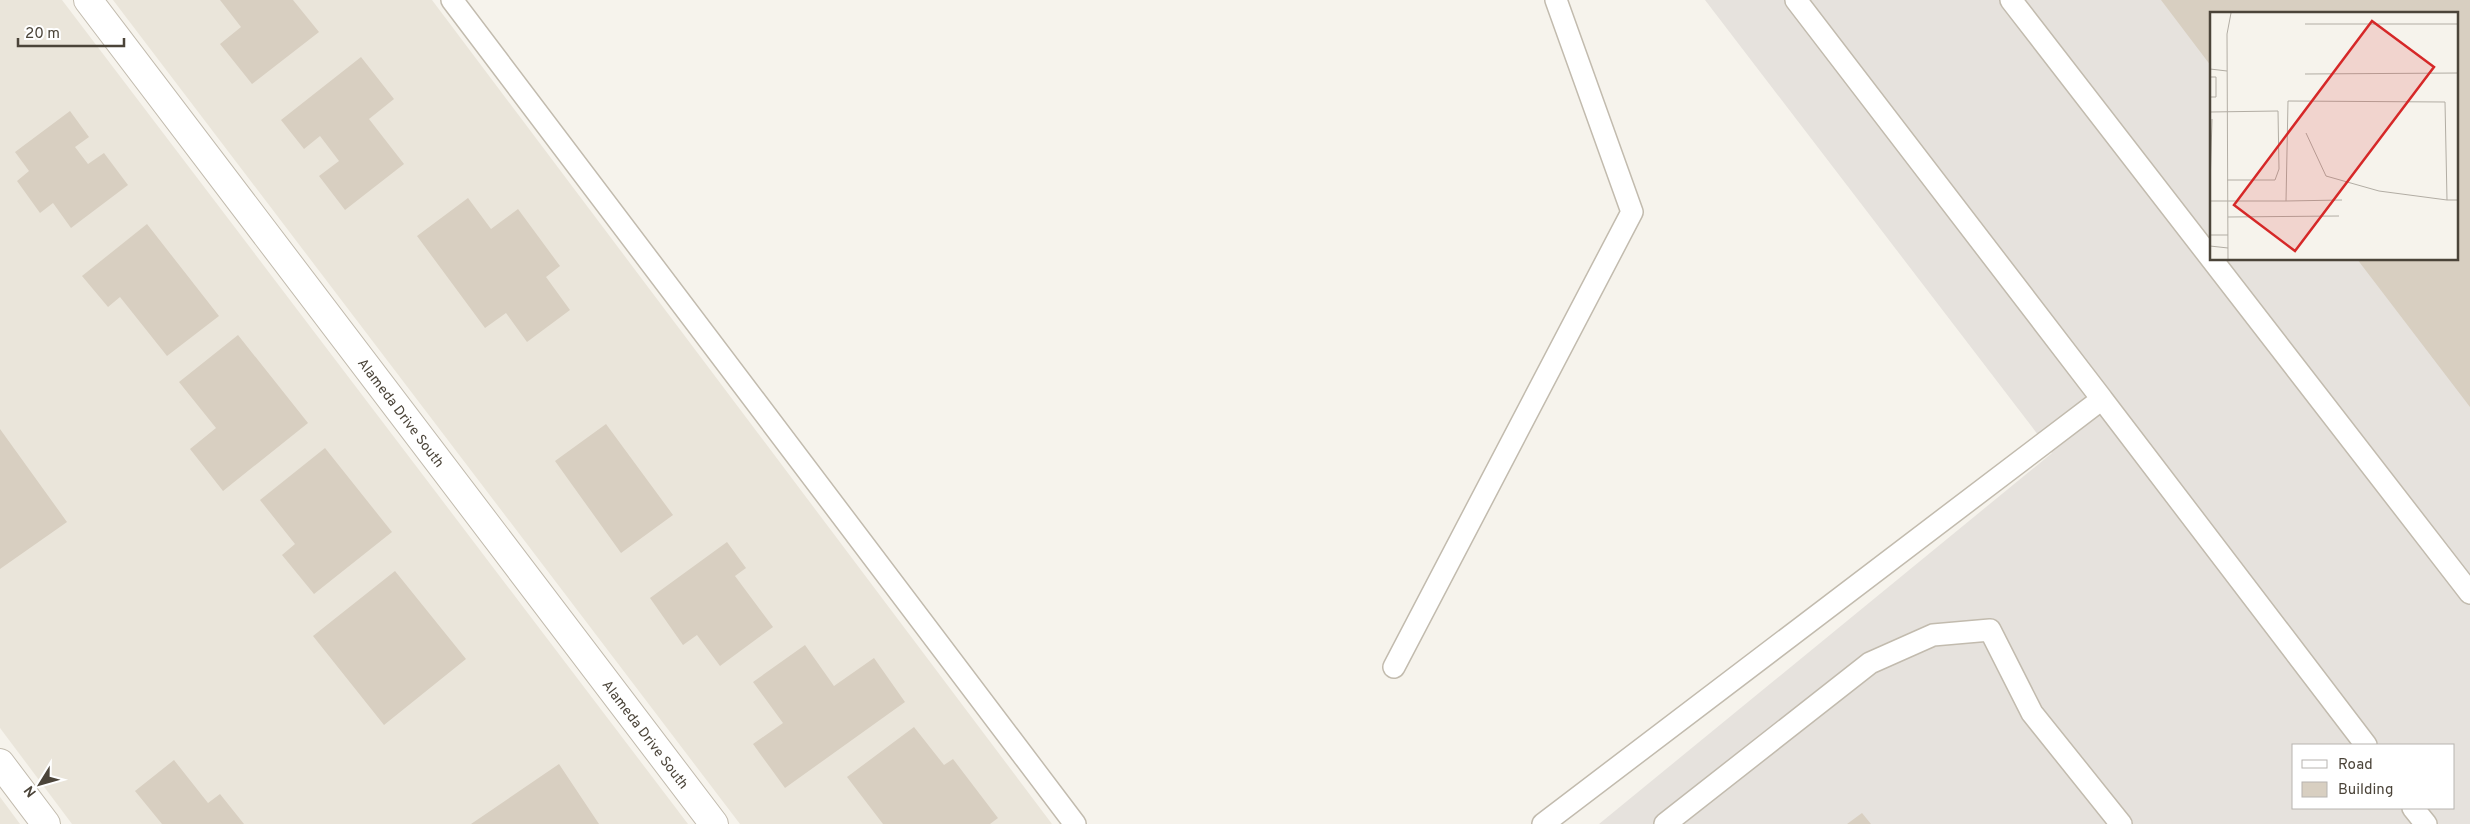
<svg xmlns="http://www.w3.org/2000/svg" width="2470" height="824" font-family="Overpass,sans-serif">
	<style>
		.residential { fill: #eae5da }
		.industrial { fill: #e6e2dd; fill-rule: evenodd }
		.building { fill: #d8cfc1 }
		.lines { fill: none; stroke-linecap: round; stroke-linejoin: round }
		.service-casing { stroke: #c2bbae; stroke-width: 24 }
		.minor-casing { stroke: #c2bbae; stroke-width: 30 }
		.service { stroke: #fff; stroke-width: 21 }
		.minor { stroke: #fff; stroke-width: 28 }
		.labels { text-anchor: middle; stroke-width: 4; stroke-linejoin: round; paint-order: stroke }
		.street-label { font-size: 14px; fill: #4b4439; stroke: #fff }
		.inset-road { fill: none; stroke: #b2ada4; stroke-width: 1 }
		.view { fill: #d62828; fill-opacity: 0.15; stroke: #d62828; stroke-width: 2.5 }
		.inset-edge { fill: none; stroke: #4b4439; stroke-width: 2.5 }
	</style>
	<rect width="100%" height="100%" fill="#f6f3ec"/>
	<!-- residential -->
	<path class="residential" d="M0 0H62L688 824H72L0 728Z
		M113 0H432L1052 824H740Z
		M0 797 20 824H0Z"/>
	<!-- industrial -->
	<path class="industrial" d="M1705 0H2470V824H1599L2052 453ZM2211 14H2456V259H2211ZM2294 745H2454V808H2294Z"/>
	<!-- building -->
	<path class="building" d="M220 0H293L319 32 252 84 220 44 241 27Z
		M2161 0H2470V407L2357 259H2456V14H2211V66Z
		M361 57 394 99 369 119 404 164 345 210 319 176 339 161 320 136 304 149 281 120Z
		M70 111 89 137 75 147 88 164 104 153 128 185 71 228 53 203 40 213 17 181 29 171 15 152Z
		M468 198 491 229 518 209 560 266 546 277 570 310 527 342 506 313 485 328 417 236Z
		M147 224 219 316 167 356 120 297 108 307 82 276Z
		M238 335 308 423 223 491 190 449 216 428 179 382Z
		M606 424 673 515 621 553 555 461Z
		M0 429 67 522 0 569Z
		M325 448 392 532 314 594 282 555 295 544 260 500Z
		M727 542 746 568 735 576 773 627 720 666 697 635 683 645 650 598Z
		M395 571 466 659 384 725 313 636Z
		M805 645 834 686 874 658 905 702 785 788 753 744 783 723 753 682Z
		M914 727 944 765 953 759 998 818 990 824H883L847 777Z
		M174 760 208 803 220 794 244 824H162L135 791Z
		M559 764 599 824H471Z
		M1862 813 1871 824H1847Z"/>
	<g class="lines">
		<defs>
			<path id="service" d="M452 0 1075 824
				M2011 0 2470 593
				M2102 399 2366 745
				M1394 667 1632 212 1556 0
				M2413 808 2426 824
				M1543 824 2102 399 1796 0
				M1665 824 1870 663 1933 635 1990 630 2032 713 2121 824"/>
			<g id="minor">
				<path id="s1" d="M88 0 714 824"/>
				<path d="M0 763 46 824"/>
			</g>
		</defs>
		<!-- service casing -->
		<use href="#service" class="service-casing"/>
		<!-- minor casing -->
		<use href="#minor" class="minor-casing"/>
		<!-- service -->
		<use href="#service" class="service"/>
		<!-- minor -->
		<use href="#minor" class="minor"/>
	</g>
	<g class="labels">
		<!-- street labels -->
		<g class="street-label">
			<text dy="5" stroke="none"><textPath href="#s1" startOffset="518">Alameda Drive South</textPath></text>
			<text dy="5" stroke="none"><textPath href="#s1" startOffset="922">Alameda Drive South</textPath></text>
		</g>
	</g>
	<!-- overview -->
	<g transform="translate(2210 12)">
		<rect width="248" height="248" fill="#f6f3ec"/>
		<path class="inset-road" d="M95 12H248M0 57 17 59M95 62 248 61M0 65H6V85H0M0 100 68 99 69 157 65 168H17M96 121 116 164 169 179 237 188M0 175 2 107M132 188 76 189 78 89 235 90 237 188H248M0 189H76M18 205 129 204M0 223H18M0 234 18 236M18 247 17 22 21 1"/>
		<path class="view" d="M162 9 224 55 85 239 24 193Z"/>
		<rect width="248" height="248" class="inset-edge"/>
	</g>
	<!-- legend -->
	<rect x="2292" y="744" width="162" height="65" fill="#ffffff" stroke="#b7b4b0"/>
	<rect x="2302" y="760" width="25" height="8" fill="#ffffff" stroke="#b7b4b0"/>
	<text x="2338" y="769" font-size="15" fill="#4b4439">Road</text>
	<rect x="2302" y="782" width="25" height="15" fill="#d8cfc1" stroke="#b7b4b0"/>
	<text x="2338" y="794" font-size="15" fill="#4b4439">Building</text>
	<!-- north arrow -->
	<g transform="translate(40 784) rotate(233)" stroke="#ffffff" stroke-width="4" paint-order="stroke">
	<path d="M0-4L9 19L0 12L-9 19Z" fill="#4b4439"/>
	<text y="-8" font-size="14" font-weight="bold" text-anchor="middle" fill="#4b4439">N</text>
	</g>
	<!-- scale -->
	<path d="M18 38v8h106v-8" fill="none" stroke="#4b4439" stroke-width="2.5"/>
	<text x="25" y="38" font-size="15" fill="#4b4439" stroke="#ffffff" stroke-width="4" paint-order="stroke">20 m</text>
</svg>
